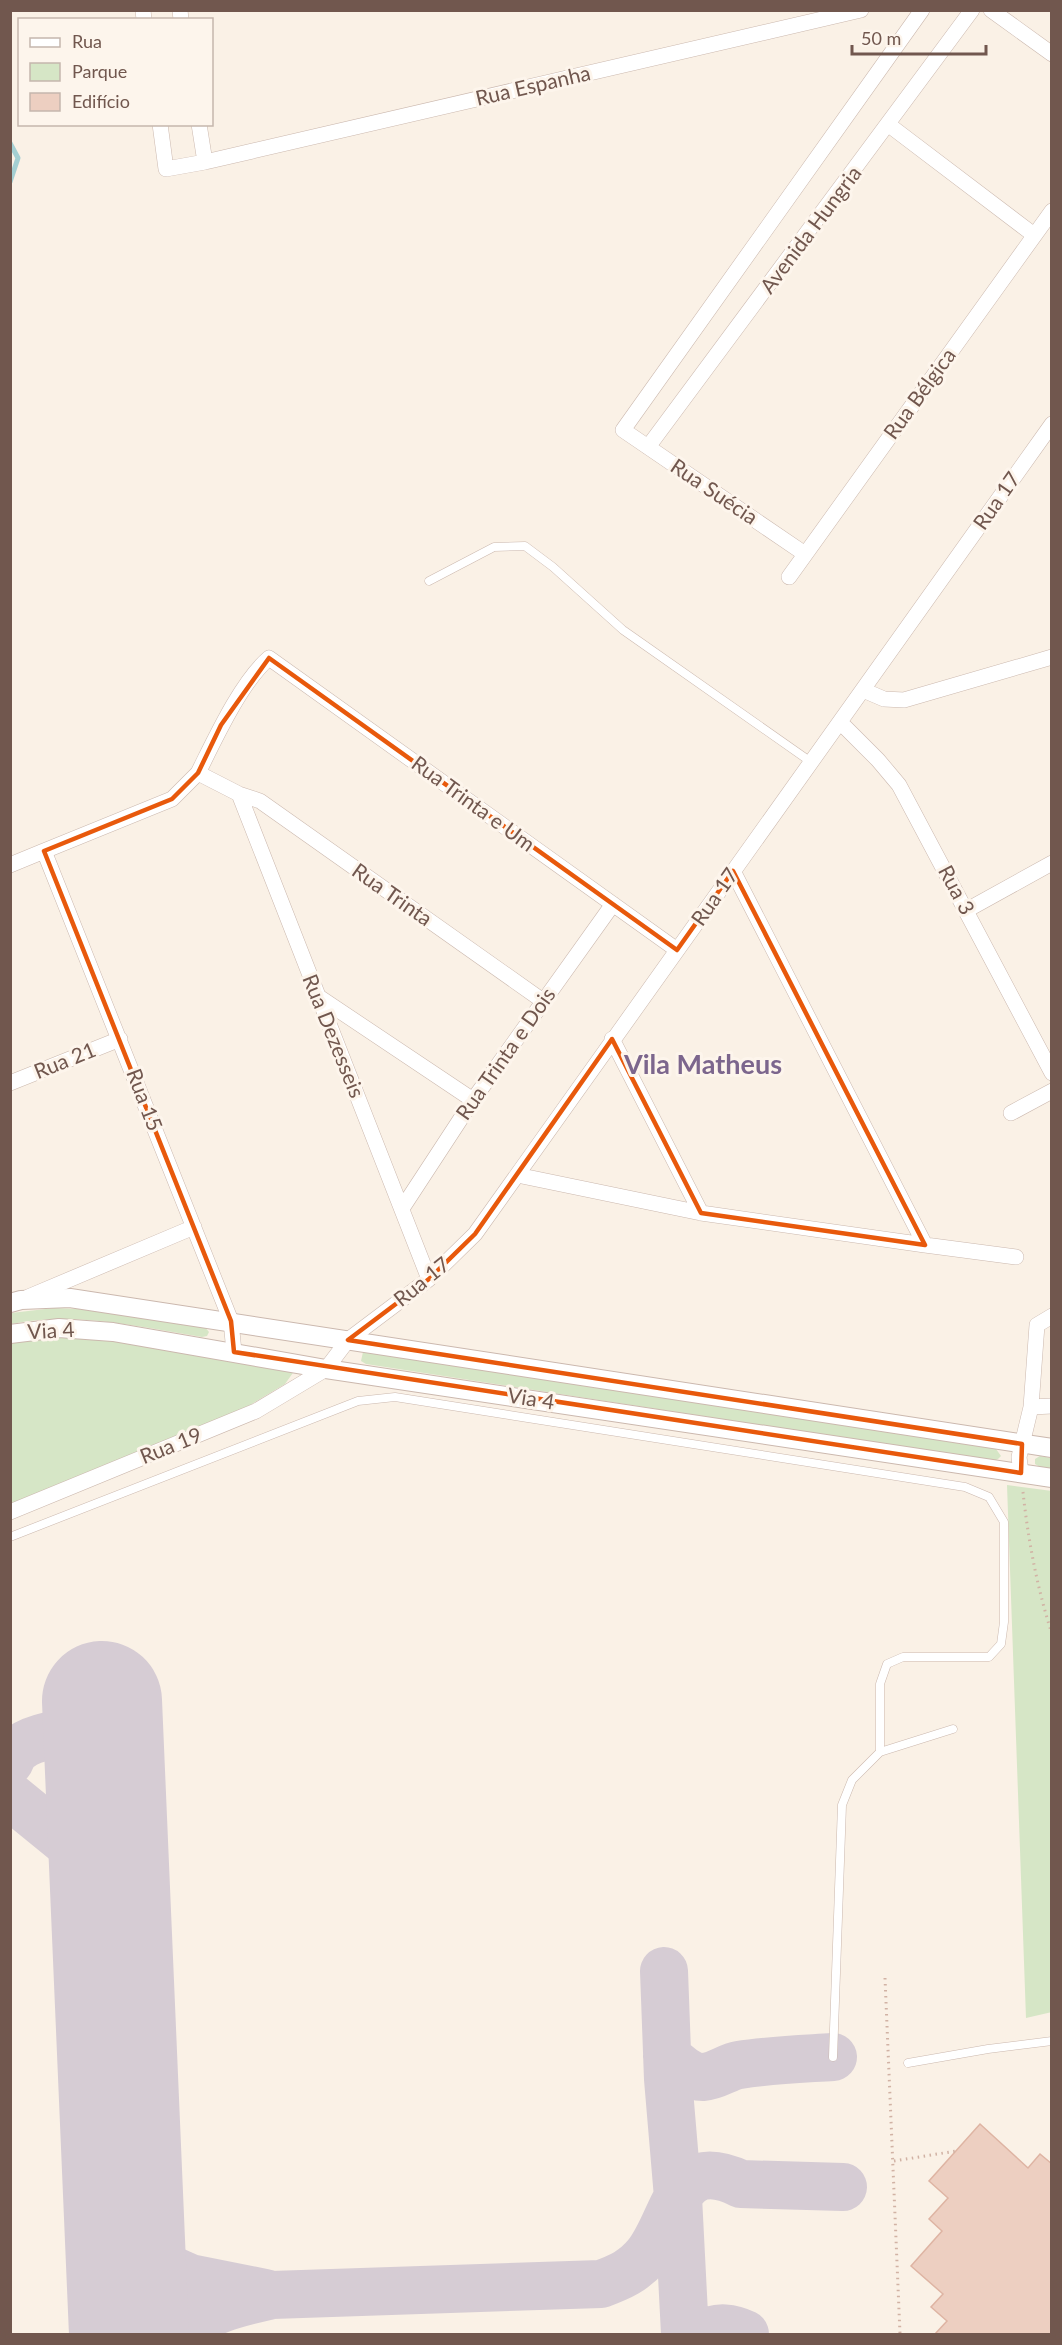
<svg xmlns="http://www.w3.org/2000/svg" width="1062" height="2345" font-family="Lato,sans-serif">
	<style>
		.green { fill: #d6e6c6 }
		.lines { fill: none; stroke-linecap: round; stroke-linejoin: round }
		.stream { stroke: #a4cfd2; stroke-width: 5 }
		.taxiway { stroke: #d6ccd4; stroke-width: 48 }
		.runway { stroke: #d6ccd4; stroke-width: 120 }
		.building { fill: #edcfc1; stroke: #deb4a3; stroke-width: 1.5 }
		.service-casing { stroke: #cbb8ae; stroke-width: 9 }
		.minor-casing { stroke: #cbb8ae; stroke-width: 16 }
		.tertiary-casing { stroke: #cbb8ae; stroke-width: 20 }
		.path { stroke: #d1b2a4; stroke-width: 3; stroke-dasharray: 1.5 4.5; stroke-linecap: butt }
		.service { stroke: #fff; stroke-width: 8 }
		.minor { stroke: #fff; stroke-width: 15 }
		.tertiary { stroke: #fff; stroke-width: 18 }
		.marked { fill: none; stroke: #e8590c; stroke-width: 4.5; stroke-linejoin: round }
		.labels { text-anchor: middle; stroke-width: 6; stroke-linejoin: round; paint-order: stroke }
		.street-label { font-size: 21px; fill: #71574e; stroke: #fdf5ec }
		.district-label { font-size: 27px; font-weight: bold; fill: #7c668d; stroke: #fdf5ec }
	</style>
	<rect width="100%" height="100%" fill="#faf1e6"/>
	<!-- green -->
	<path class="green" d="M54 1308 79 1309 204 1326 209 1332 207 1336 202 1337C138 1327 75 1311 11 1324V1313Z
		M57 1336 93 1338 295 1370 285 1384 245 1408 11 1504 10 1343Z
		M367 1351 996 1449 1001 1456 998 1459 994 1461 366 1364 361 1361 363 1352Z
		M1040 1456 1051 1458V1469L1040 1467 1035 1464V1459Z
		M1007 1485 1052 1491V2012L1026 2018Z"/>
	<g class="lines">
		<!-- stream -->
		<path class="stream" d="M10 143 18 158 10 182"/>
		<!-- taxiway -->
		<path class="taxiway" d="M10 1761C20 1732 77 1733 103 1729
			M10 1796 75 1849 111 1910
			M664 1971 668 2079 678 2197 685 2334
			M667 2056C677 2065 689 2077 703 2077 717 2076 727 2067 739 2065 770 2060 802 2059 833 2057
			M124 2234 154 2262 190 2278 265 2293
			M175 2334C204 2311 237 2303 272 2295L601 2284C620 2277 634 2271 647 2255 677 2217 674 2152 741 2184L843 2187
			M705 2334C717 2325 733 2328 745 2334"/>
		<!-- runway -->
		<path class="runway" d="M102 1701 129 2334"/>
	</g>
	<!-- building -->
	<path class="building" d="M980 2124 1028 2168 1040 2154 1052 2164V2334H935L947 2321 931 2307 943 2294 911 2266 942 2231 929 2219 948 2198 929 2181Z"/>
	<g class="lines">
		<defs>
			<path id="service" d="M429 581 494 547 525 546 553 567 623 630 811 762
				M10 1537 358 1401 395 1397 965 1487 989 1497 1004 1522V1622L1001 1644 989 1657H903L887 1664 880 1684V1752
				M833 2057 842 1805 852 1780 880 1752 953 1729
				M908 2063 988 2049 1052 2041"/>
			<path id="minor" d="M143 10 144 20
				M180 10 181 20
				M991 10 1052 54
				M160 124 166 169 205 162 861 10
				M199 124 205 162
				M889 125 1034 235
				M648 447 972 10
				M805 554 623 430 922 10
				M789 577 1052 211
				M863 690 884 699 904 700 1052 657
				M840 722 878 760 899 785 1052 1073
				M198 773C215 739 241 682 269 658L677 950
				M239 794 429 1279
				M44 851 172 799 198 773 239 794 260 801 543 1001
				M10 865 44 851 231 1321 234 1352
				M967 910 1052 863
				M316 995 473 1100
				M612 1039 701 1213
				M10 1083 120 1039
				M1011 1113 1052 1091
				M517 1175 701 1213 925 1245 733 871
				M403 1207 473 1100 613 904
				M925 1245 1016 1257
				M28 1297 194 1227
				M1031 1407 1052 1406
				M1021 1473 1019 1457 1031 1407 1037 1325 1052 1316
				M10 1512 256 1411 326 1369 348 1340 429 1279 475 1234 1052 424"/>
			<path id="tertiary" d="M10 1303 21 1300 70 1298 1052 1448
				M10 1334 59 1328 113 1332 326 1369 1052 1478"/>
		</defs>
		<!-- service casing -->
		<use href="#service" class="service-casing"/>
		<!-- minor casing -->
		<use href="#minor" class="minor-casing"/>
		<!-- tertiary casing -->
		<use href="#tertiary" class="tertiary-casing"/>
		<!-- path -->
		<path class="path" d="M1023 1492C1028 1539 1037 1588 1052 1634
			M885 1978 900 2334
			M894 2161 956 2151"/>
		<!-- service -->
		<use href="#service" class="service"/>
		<!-- minor -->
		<use href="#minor" class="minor"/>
		<!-- tertiary -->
		<use href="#tertiary" class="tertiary"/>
	</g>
	<!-- marked area -->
	<path class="marked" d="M269 658 677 950 733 871 925 1245 701 1213 612 1039 475 1234 429 1279 348 1340 1022 1444 1021 1473 234 1352 231 1321 44 851 172 799 198 773 221 725Z"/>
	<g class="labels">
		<!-- street labels -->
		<g class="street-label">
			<text transform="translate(533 86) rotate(-13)" y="7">Rua Espanha</text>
			<text transform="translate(811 230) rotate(-53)" y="7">Avenida Hungria</text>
			<text transform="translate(920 394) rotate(-54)" y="7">Rua Bélgica</text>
			<text transform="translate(714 492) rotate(34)" y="7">Rua Suécia</text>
			<text transform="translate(997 501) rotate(-55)" y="7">Rua 17</text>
			<text transform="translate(473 804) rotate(36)" y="7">Rua Trinta e Um</text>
			<text transform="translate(956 890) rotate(62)" y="7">Rua 3</text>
			<text transform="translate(392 895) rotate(35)" y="7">Rua Trinta</text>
			<text transform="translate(715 897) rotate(-55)" y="7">Rua 17</text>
			<text transform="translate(333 1036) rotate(68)" y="7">Rua Dezesseis</text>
			<text transform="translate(506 1054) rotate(-55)" y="7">Rua Trinta e Dois</text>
			<text transform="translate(65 1061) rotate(-22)" y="7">Rua 21</text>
			<text transform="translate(144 1100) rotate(69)" y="7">Rua 15</text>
			<text transform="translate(422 1282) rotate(-39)" y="7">Rua 17</text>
			<text transform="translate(51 1331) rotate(-3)" y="7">Via 4</text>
			<text transform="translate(531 1399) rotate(9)" y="7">Via 4</text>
			<text transform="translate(171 1446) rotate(-22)" y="7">Rua 19</text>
		</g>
		<!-- district labels -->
		<g class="district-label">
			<text x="703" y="1074">Vila Matheus</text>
		</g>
	</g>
	<!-- border -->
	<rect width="1062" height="2345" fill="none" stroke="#71574e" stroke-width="24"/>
	<!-- legend -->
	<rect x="18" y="18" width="195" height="108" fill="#fdf5ec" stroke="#c5b6ad" stroke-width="1.5"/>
	<rect x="30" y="38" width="30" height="9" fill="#ffffff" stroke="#c5b6ad" stroke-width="1.5"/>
	<text x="72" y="48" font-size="18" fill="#71574e">Rua</text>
	<rect x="30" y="63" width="30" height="18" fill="#d6e6c6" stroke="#c5b6ad" stroke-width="1.5"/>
	<text x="72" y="78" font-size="18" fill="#71574e">Parque</text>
	<rect x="30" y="93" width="30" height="18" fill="#edcfc1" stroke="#c5b6ad" stroke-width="1.5"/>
	<text x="72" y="108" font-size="18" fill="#71574e">Edifício</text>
	<!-- scale -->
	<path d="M852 45v9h134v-9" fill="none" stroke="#71574e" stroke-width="3"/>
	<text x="861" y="45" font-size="18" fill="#71574e" stroke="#fdf5ec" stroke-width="4.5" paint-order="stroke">50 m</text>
</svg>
